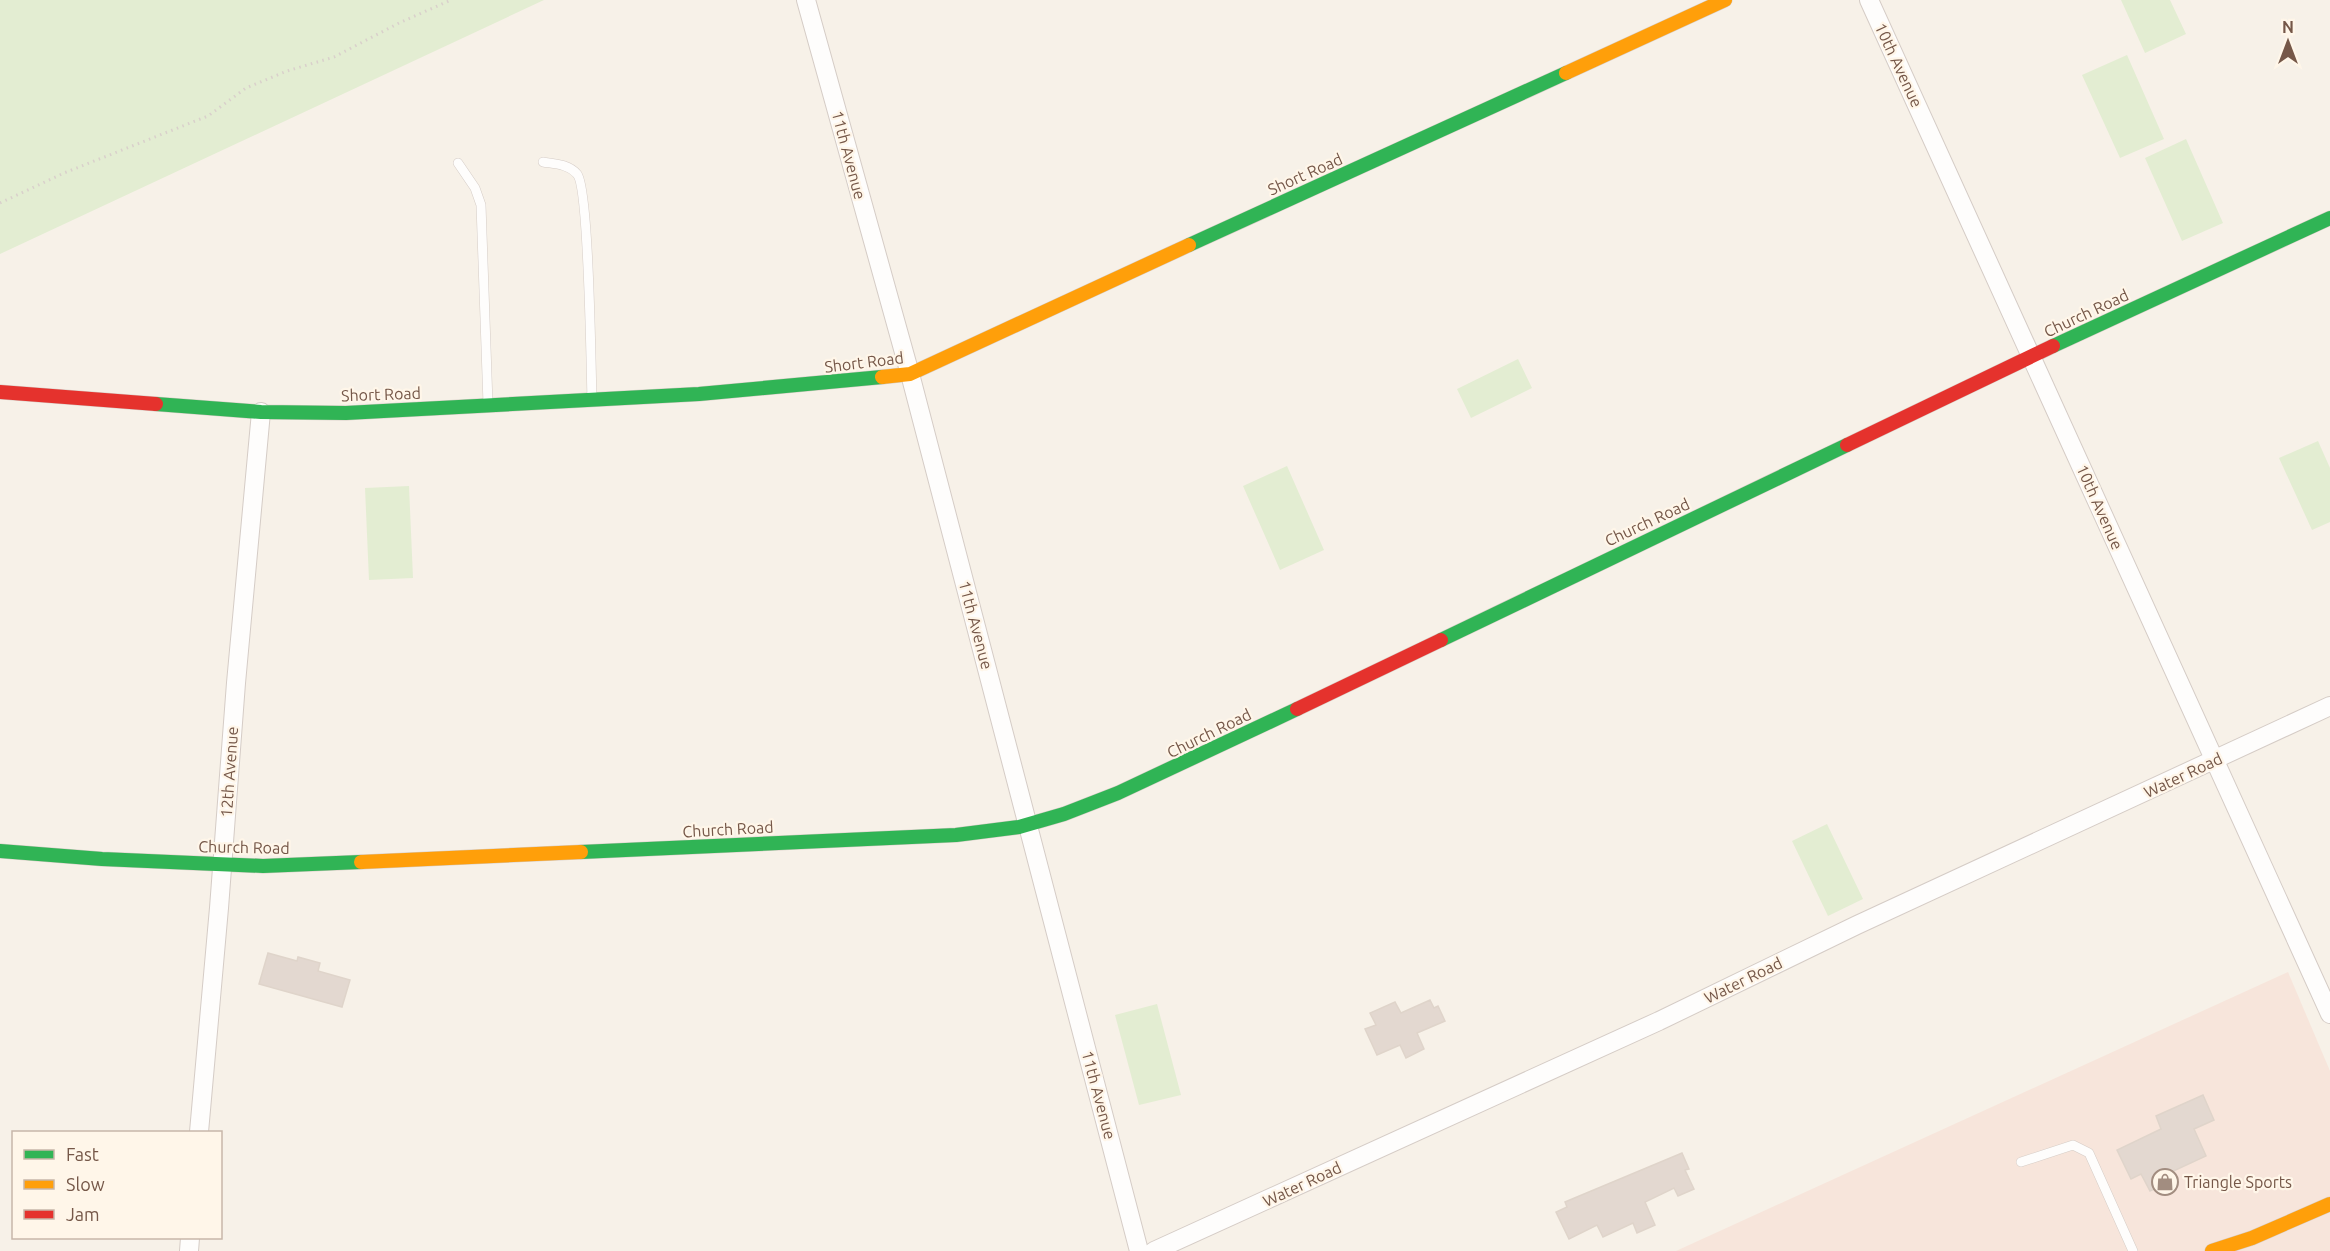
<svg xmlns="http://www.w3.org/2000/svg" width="2330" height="1251" font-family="Ubuntu,sans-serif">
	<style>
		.commercial { fill: #f7e5db }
		.green { fill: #e3edd2 }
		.building { fill: #e3d8d0; stroke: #dfd4ca; stroke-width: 1.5 }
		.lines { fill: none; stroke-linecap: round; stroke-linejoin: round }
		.lane-casing { stroke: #d5ccc6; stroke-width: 10 }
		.street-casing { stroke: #d5ccc6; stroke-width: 20 }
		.fast-casing { stroke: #d6ccc5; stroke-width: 15 }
		.slow-casing { stroke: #d6ccc5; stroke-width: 15 }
		.jam-casing { stroke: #d6ccc5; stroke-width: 15 }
		.path { stroke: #d9d0cb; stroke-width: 3; stroke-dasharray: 1.5 4.5; stroke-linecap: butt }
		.lane { stroke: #fefdfc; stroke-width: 9 }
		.street { stroke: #fefdfc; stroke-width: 18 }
		.fast { stroke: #30b455; stroke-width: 14 }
		.slow { stroke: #ff9f0a; stroke-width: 14 }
		.jam { stroke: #e5322d; stroke-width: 14 }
		.labels { text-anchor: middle; stroke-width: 4.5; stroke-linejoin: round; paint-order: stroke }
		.street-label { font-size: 16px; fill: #755748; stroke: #fff6e9 }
		.poi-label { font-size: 16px; fill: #755748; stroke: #fff6e9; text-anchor: start }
	</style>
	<rect width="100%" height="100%" fill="#f7f1e8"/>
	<!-- commercial -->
	<path class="commercial" d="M2288 972 2330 1071V1251H1676Z"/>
	<!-- green -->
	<path class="green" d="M0 0H544L0 254Z
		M2121 0H2170L2186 34 2145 53Z
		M2127 55 2164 139 2120 158 2082 75Z
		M2186 139 2223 223 2182 241 2145 158Z
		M1518 359 1532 388 1471 418 1457 389Z
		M2318 441 2330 468V522L2312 530 2279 458Z
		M1287 466 1324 550 1280 570 1243 486Z
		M409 486 413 578 369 580 365 488Z
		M1827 824 1863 899 1828 916 1792 841Z
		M1157 1004 1181 1095 1139 1105 1115 1015Z"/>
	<!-- building -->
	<path class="building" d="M268 953 297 961 298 957 320 963 318 971 350 980 342 1007 259 984Z
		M1430 1000 1434 1008 1438 1006 1445 1021 1417 1033 1424 1049 1406 1058 1400 1045 1377 1055 1365 1029 1376 1025 1370 1013 1395 1002 1401 1013Z
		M2203 1095 2214 1120 2194 1129 2206 1156 2169 1173 2173 1180 2150 1191 2141 1174 2131 1179 2117 1150 2161 1129 2156 1116Z
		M1682 1153 1689 1169 1685 1170 1694 1189 1678 1196 1674 1188 1645 1202 1655 1225 1637 1233 1633 1223 1603 1237 1597 1225 1569 1239 1556 1212 1567 1207 1565 1202Z"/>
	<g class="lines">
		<defs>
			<path id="lane" d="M543 162C555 164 568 164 577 174 589 187 591 370 592 400
				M458 163 475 188 481 205 488 404
				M2021 1162 2073 1145 2089 1153 2133 1251"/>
			<path id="street" d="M806 0 910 374 1139 1251
				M1869 0 2330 1014
				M199 1132 219 908 236 683 261 412
				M189 1251 190 1238
				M1154 1251 1659 1021 1857 925 2330 706"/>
			<path id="fast" d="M1189 245 1566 73
				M2053 346 2330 218
				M156 404 261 412 346 413 699 394 882 377
				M1441 640 1847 445
				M0 851 102 859 263 866 361 862
				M581 852 956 835 1019 827 1064 814 1118 793 1297 709"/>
			<path id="slow" d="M1566 73 1725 0
				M882 377 910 374 1189 245
				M361 862 581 852
				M2212 1251 2252 1238 2330 1204"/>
			<path id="jam" d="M0 392 156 404
				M1847 445 2053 346
				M1297 709 1441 640"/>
		</defs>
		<!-- lane casing -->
		<use href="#lane" class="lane-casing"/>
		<!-- street casing -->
		<use href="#street" class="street-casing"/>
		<!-- fast casing -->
		<use href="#fast" class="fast-casing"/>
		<!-- slow casing -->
		<use href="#slow" class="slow-casing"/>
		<!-- jam casing -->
		<use href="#jam" class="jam-casing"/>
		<!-- path -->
		<path class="path" d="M0 203 64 173 208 116 246 88 287 71 334 57 399 23 451 0"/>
		<!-- lane -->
		<use href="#lane" class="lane"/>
		<!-- street -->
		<use href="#street" class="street"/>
		<!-- fast -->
		<use href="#fast" class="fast"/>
		<!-- slow -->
		<use href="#slow" class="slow"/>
		<!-- jam -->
		<use href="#jam" class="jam"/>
	</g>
	<!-- icons -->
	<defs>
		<symbol id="shop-ring" viewBox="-11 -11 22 22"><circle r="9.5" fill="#fff6e9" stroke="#a28d80" stroke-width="1.5"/><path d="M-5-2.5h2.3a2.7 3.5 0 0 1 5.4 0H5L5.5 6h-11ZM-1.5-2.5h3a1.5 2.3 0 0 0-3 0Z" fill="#a28d80"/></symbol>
	</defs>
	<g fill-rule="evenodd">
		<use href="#shop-ring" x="2150" y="1167" width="30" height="30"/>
	</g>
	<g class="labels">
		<!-- street labels -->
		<g class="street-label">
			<text transform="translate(1899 65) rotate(65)" y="6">10th Avenue</text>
			<text transform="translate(849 155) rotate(75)" y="6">11th Avenue</text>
			<text transform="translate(1305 174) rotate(-24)" y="6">Short Road</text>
			<text transform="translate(2086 313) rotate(-25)" y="6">Church Road</text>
			<text transform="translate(864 362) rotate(-7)" y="6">Short Road</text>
			<text transform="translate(381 394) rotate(-2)" y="6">Short Road</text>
			<text transform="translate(2100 507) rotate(66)" y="6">10th Avenue</text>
			<text transform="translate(1647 522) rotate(-25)" y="6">Church Road</text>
			<text transform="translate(976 625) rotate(75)" y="6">11th Avenue</text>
			<text transform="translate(1209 733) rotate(-26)" y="6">Church Road</text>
			<text transform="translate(229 772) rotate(-86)" y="6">12th Avenue</text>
			<text transform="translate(2183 775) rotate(-25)" y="6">Water Road</text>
			<text transform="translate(728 829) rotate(-3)" y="6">Church Road</text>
			<text transform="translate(244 847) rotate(1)" y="6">Church Road</text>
			<text transform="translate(1743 980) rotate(-26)" y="6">Water Road</text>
			<text transform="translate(1099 1095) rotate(75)" y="6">11th Avenue</text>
			<text transform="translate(1302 1184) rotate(-25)" y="6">Water Road</text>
		</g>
		<!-- poi labels -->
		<g class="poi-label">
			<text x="2184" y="1188">Triangle Sports</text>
		</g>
	</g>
	<!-- legend -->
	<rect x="12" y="1131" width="210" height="108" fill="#fff6e9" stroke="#c8b6a9" stroke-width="1.5"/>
	<rect x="24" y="1150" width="30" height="9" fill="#30b455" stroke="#c8b6a9" stroke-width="1.5"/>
	<text x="66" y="1161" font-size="18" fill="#755748">Fast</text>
	<rect x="24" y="1180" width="30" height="9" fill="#ff9f0a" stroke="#c8b6a9" stroke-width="1.5"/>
	<text x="66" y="1191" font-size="18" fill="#755748">Slow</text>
	<rect x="24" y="1210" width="30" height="9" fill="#e5322d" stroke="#c8b6a9" stroke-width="1.5"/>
	<text x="66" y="1221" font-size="18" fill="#755748">Jam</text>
	<!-- north arrow -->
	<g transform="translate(2288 42)" stroke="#fff6e9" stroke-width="4.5" paint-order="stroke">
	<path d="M0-4.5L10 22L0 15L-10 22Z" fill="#755748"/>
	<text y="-9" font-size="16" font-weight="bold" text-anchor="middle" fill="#755748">N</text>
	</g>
</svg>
